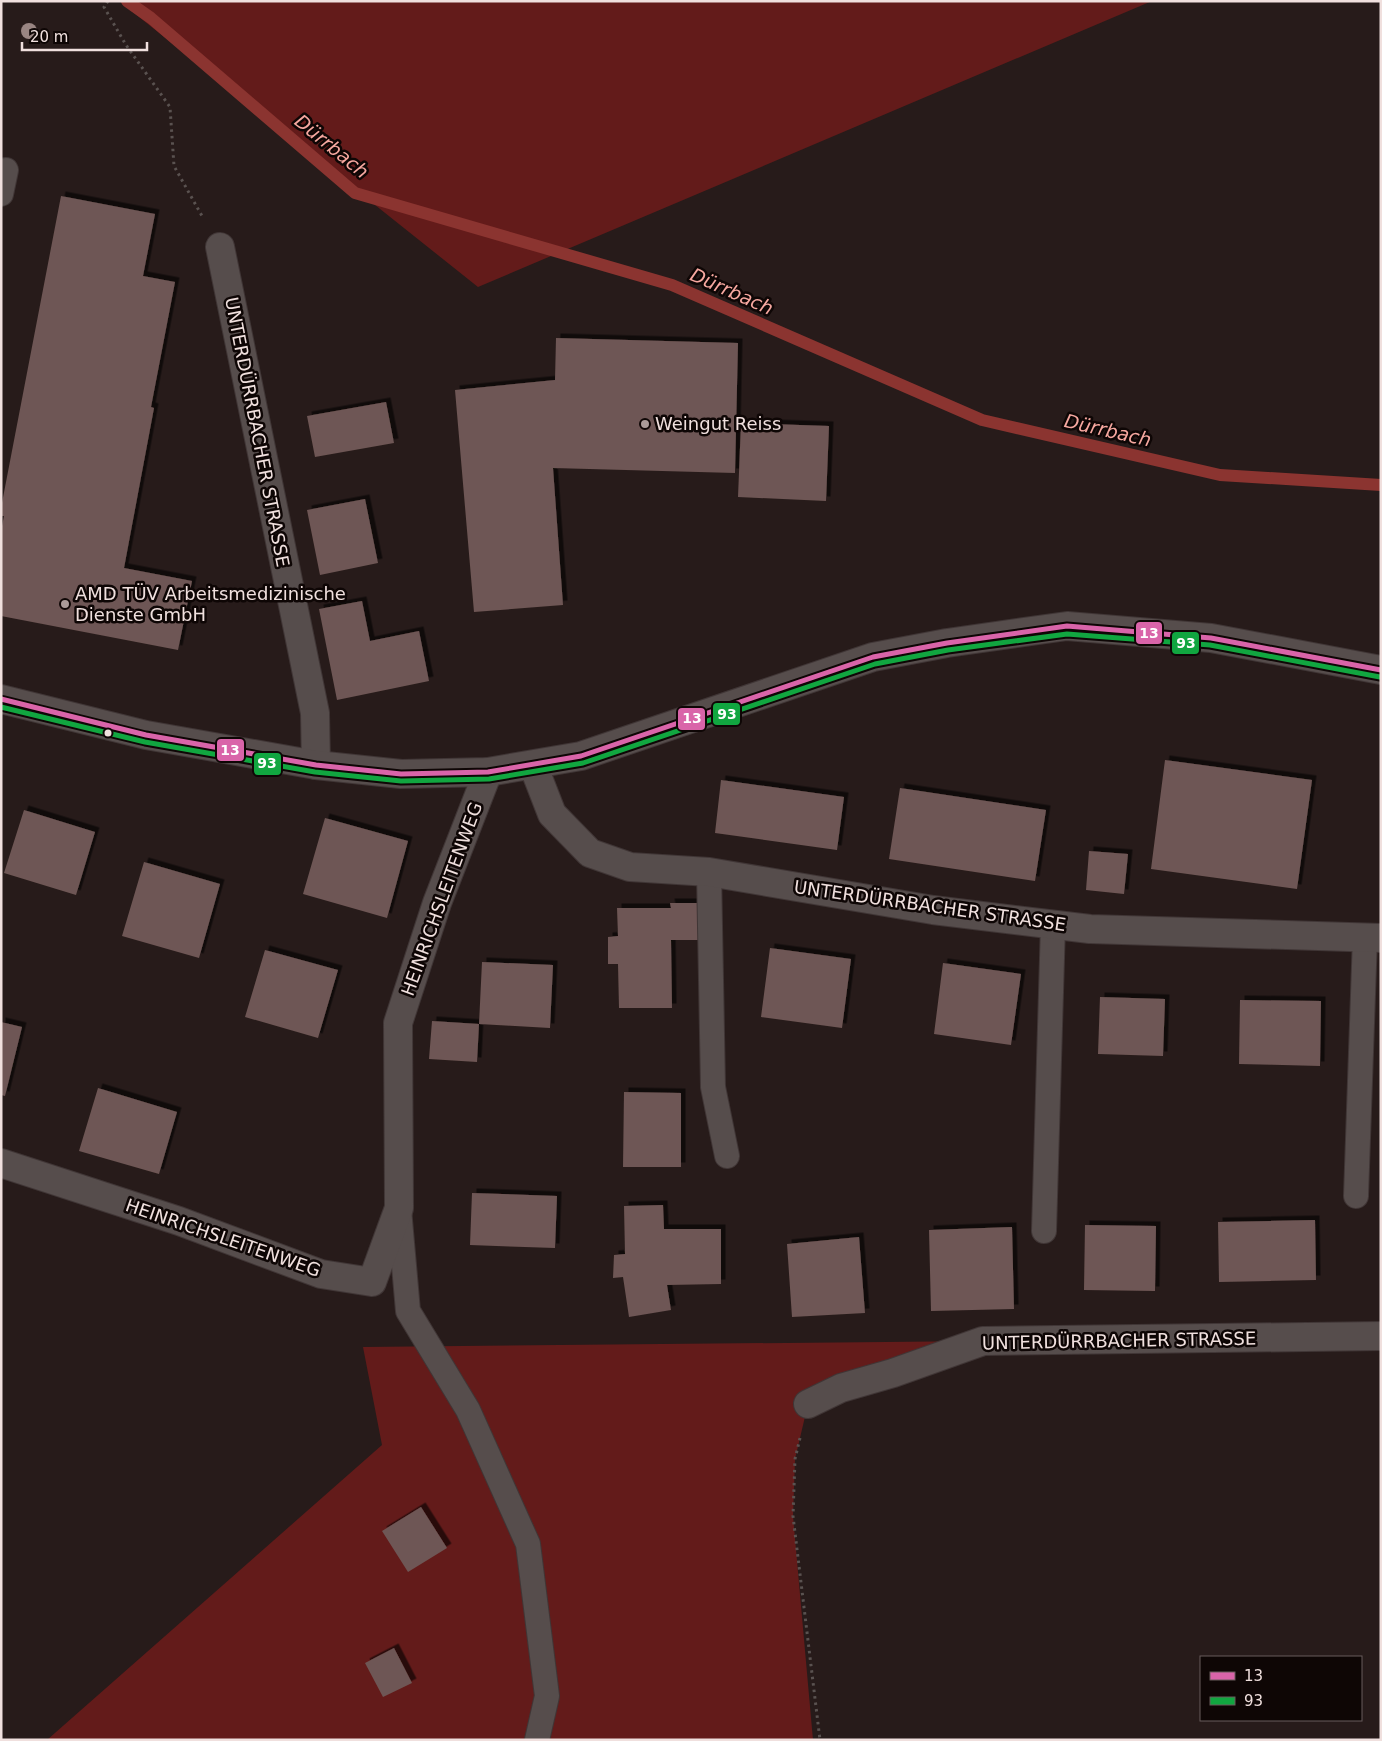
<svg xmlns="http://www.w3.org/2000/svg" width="1382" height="1741" font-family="'DejaVu Sans',sans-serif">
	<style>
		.green { fill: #631b1a }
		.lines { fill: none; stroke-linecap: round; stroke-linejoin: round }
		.stream { stroke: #8b3430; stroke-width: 12 }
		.building { fill: #6e5654; filter: url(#shadow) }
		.service-casing { stroke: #403636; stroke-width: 26 }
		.minor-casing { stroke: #403636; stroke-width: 30 }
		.tertiary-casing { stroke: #403636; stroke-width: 30 }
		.path { stroke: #5a5250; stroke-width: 3; stroke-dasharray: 2.5 4; stroke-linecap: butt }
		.service { stroke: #564d4c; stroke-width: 24 }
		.minor { stroke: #564d4c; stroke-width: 28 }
		.tertiary { stroke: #564d4c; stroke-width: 28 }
		.bus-1-casing { stroke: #0e0605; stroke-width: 9 }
		.bus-2-casing { stroke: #0e0605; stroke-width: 9 }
		.bus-1 { stroke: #d964a9; stroke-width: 5 }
		.bus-2 { stroke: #11a640; stroke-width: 5 }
		.tree { fill: #998582 }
		.poi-dot { fill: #aa9b99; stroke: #0e0605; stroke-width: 2 }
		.bus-dot { fill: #f0e0de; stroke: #0e0605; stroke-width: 2 }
		.labels { text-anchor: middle; stroke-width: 5; stroke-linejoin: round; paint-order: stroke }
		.poi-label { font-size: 18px; fill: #f0e0de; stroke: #0e0605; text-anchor: start }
		.street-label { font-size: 18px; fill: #f0e0de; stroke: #0e0605 }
		.water-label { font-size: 19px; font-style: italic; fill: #f7a8a0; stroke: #0e0605 }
		.line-badge { stroke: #0e0605; stroke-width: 2 }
		.badge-label { font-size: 14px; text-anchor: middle; font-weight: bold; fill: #fff }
	</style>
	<defs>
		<filter id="shadow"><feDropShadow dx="4.5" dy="-4.5" stdDeviation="0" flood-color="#0009"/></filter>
	</defs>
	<rect width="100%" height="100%" fill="#271b1a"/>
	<!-- green -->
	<path class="green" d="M119 1H1152L478 287Z
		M983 1341 808 1404 795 1459 793 1516 813 1740H47L382 1445 363 1347Z"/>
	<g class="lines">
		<!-- stream -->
		<path class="stream" d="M127 1 151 18 355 193 672 285 982 420 1220 475 1381 485"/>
	</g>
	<!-- building -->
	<path class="building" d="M61 196 155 214 143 276 175 282 151 407 154 408 124 568 192 581 178 650 1 616V531L4 516H1V508Z
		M556 338 738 343 735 473 553 468 563 605 474 612 455 390 555 380Z
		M386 402 394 443 315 457 307 416Z
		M741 423 829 426 826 501 738 497Z
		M365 499 378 563 320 575 307 510Z
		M362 601 370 641 419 631 429 681 337 700 319 609Z
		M1165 760 1312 780 1297 889 1151 869Z
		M721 780 844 797 837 850 715 833Z
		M900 788 1046 810 1035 881 889 859Z
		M24 810 95 832 76 895 4 873Z
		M325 818 408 841 387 918 303 894Z
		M1089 851 1128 854 1124 894 1086 890Z
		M144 862 220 884 199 958 122 936Z
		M670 903H699V940H671L672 1008H619L618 964H608V937L618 936 617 908H671Z
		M770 948 851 959 842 1028 761 1017Z
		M265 950 338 970 318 1038 245 1017Z
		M482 962 553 965 550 1028 479 1024Z
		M943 963 1021 974 1011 1045 934 1034Z
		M1100 997 1165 999 1163 1056 1098 1054Z
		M1240 1000 1321 1001 1320 1066 1239 1064Z
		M432 1021 479 1024 477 1062 429 1059Z
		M1 1022 22 1027 5 1096 1 1095Z
		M98 1088 177 1112 159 1174 79 1151Z
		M624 1092 681 1093V1167H623Z
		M472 1193 557 1196 555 1248 470 1245Z
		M663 1205 664 1229H721V1284L667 1285 671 1310 629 1317 623 1277 613 1278 614 1255 625 1254 624 1206Z
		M1315 1220 1316 1280 1219 1282 1218 1222Z
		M1085 1225 1156 1226 1155 1291 1084 1290Z
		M1012 1227 1014 1309 931 1311 929 1230Z
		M859 1237 865 1313 792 1317 787 1244Z
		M421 1507 447 1548 408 1572 382 1531Z
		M394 1648 412 1683 383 1697 365 1663Z"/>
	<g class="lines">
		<defs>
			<path id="service" d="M1 194 6 170
				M709 872 713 1087 727 1156
				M1356 1196 1365 937
				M399 1209 408 1311 468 1410 528 1544 547 1696 537 1740
				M1044 1231 1053 924"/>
			<path id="minor" d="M220 247 315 713 316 765
				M533 765 552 814 590 853 630 867 709 872 933 910 1090 929 1381 938
				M1 1163 179 1221 321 1274 372 1282 399 1208 398 1023 437 903 488 772
				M808 1404 841 1388 893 1373 983 1341 1381 1336"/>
			<path id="tertiary" d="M1 699 146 735 316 765 401 774 488 772 581 756 873 657 947 643 1067 626 1211 638 1381 670"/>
		</defs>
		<!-- service casing -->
		<use href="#service" class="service-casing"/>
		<!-- minor casing -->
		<use href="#minor" class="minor-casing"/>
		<!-- tertiary casing -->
		<use href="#tertiary" class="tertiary-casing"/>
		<!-- path -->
		<path class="path" d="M108 1 104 7 126 45 170 107 174 166 202 216
			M800 1438 795 1459 793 1516 820 1740"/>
		<!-- service -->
		<use href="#service" class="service"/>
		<!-- minor -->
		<use href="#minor" class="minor"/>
		<!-- tertiary -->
		<use href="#tertiary" class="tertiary"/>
		<defs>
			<path id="bus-1" d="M1 699 146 735 316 765 401 774 488 772 581 756 873 657 947 643 1067 626 1211 638 1381 670"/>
			<path id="bus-2" d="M1 707 145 742 315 772 401 781 489 779 583 763 875 664 948 650 1067 634 1210 645 1380 677"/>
		</defs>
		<!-- bus-1 casing -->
		<use href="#bus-1" class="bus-1-casing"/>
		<!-- bus-2 casing -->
		<use href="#bus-2" class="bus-2-casing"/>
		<!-- bus-1 -->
		<use href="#bus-1" class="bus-1"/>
		<!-- bus-2 -->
		<use href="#bus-2" class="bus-2"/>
	</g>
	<!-- trees -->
	<circle class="tree" cx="29" cy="31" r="8"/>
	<!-- markers -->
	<g class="poi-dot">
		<circle cx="645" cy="424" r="5"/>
		<circle cx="65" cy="604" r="5"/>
	</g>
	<circle class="bus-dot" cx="108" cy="733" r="4.5"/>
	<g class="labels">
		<!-- poi labels -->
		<g class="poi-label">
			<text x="655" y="430">Weingut Reiss</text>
			<text x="75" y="600">AMD TÜV Arbeitsmedizinische<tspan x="75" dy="21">Dienste GmbH</tspan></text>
		</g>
		<!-- street labels -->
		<g class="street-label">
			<text transform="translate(257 432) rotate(79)" y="6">UNTERDÜRRBACHER STRASSE</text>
			<text transform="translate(442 899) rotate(-70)" y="6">HEINRICHSLEITENWEG</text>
			<text transform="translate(930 906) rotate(8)" y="6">UNTERDÜRRBACHER STRASSE</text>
			<text transform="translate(223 1238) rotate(19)" y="6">HEINRICHSLEITENWEG</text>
			<text transform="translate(1119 1341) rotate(-1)" y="6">UNTERDÜRRBACHER STRASSE</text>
		</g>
		<!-- water labels -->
		<g class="water-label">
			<text transform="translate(332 146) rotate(39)" y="7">Dürrbach</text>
			<text transform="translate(732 291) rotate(24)" y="7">Dürrbach</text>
			<text transform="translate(1108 430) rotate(13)" y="7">Dürrbach</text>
		</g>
	</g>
	<g class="line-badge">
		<rect x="1135" y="621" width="28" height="24" rx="5" fill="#d964a9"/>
		<rect x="1171" y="631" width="29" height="24" rx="5" fill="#11a640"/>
		<rect x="712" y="702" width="29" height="24" rx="5" fill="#11a640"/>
		<rect x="677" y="707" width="29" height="24" rx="5" fill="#d964a9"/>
		<rect x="216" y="738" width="29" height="24" rx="5" fill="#d964a9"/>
		<rect x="253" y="752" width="29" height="24" rx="5" fill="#11a640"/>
	</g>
	<g class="badge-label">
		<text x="1149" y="638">13</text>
		<text x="1186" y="648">93</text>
		<text x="727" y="719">93</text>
		<text x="692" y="723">13</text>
		<text x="230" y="755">13</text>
		<text x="267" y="768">93</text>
	</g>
	<!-- border -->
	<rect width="1382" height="1741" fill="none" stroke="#f0e0de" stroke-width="5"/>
	<!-- legend -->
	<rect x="1200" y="1656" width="162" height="65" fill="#0e0605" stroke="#685d5c"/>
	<rect x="1210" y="1672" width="25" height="8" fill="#d964a9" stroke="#685d5c"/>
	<text x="1244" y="1681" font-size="15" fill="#f0e0de">13</text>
	<rect x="1210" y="1697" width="25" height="8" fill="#11a640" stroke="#685d5c"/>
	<text x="1244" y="1706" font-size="15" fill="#f0e0de">93</text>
	<!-- scale -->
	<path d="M22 42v8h125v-8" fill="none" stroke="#f0e0de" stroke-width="2.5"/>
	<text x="30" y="42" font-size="15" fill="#f0e0de" stroke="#0e0605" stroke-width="4" paint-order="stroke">20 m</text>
</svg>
